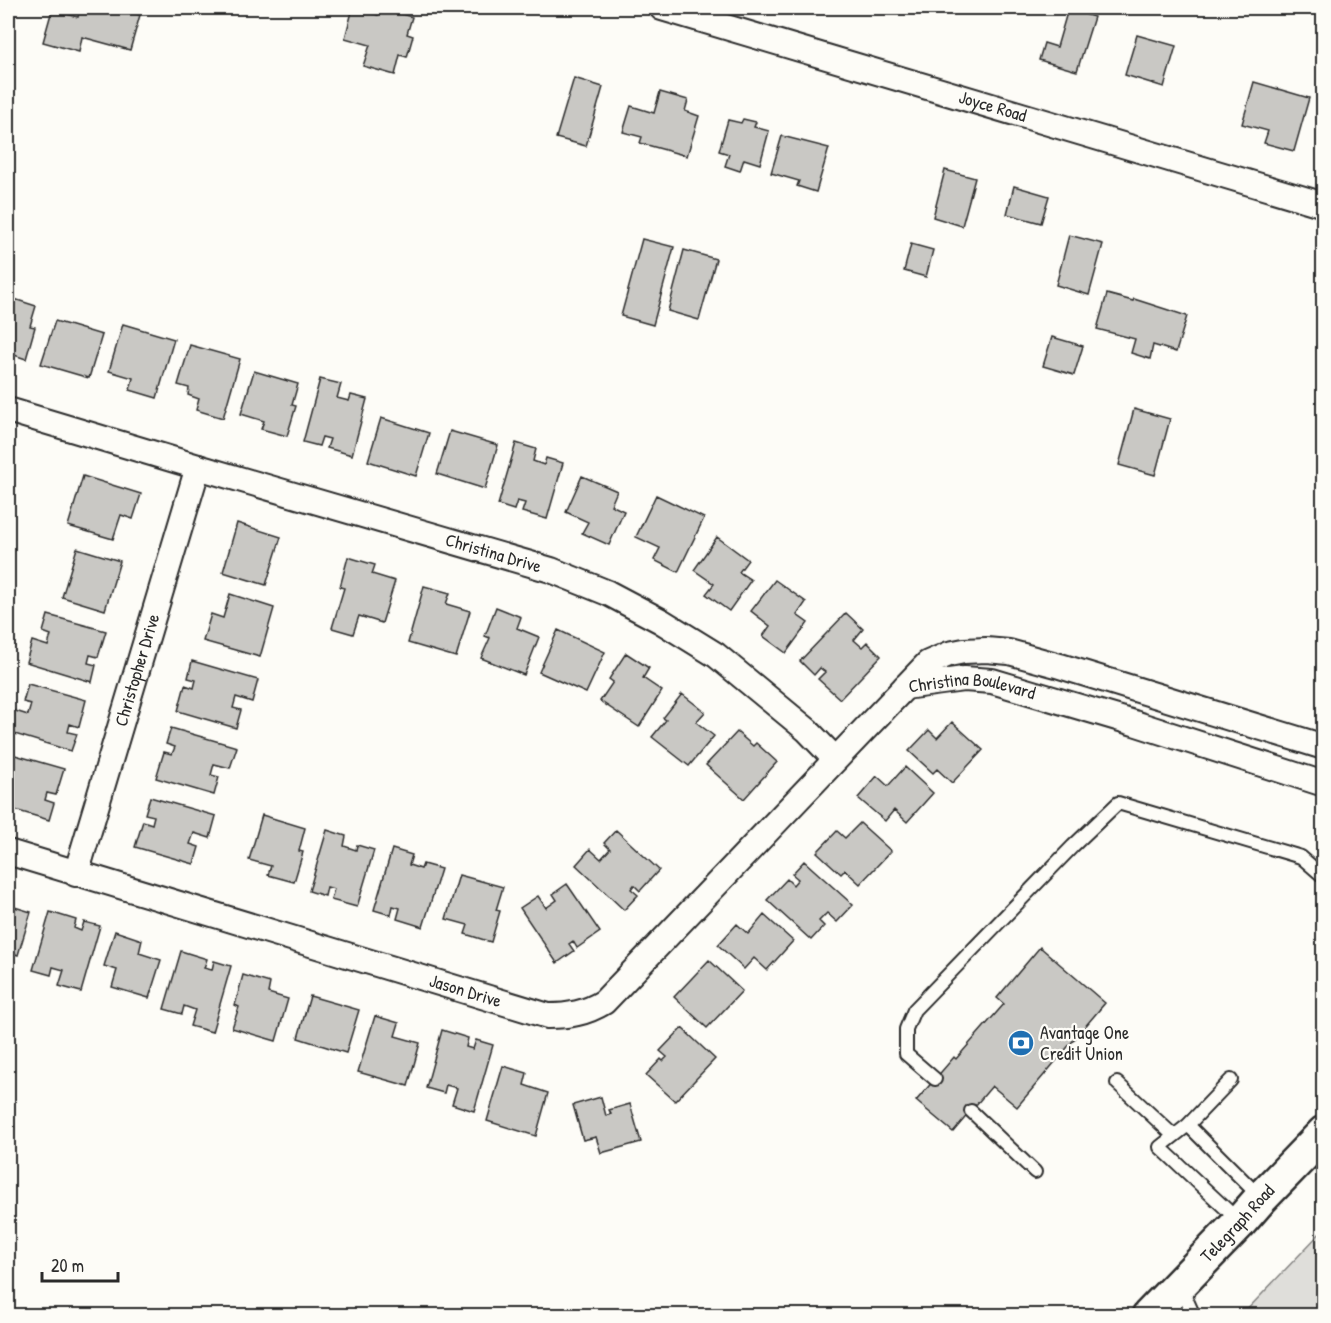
<svg xmlns="http://www.w3.org/2000/svg" width="1331" height="1323" font-family="'Patrick Hand',sans-serif">
	<style>
		.green { fill: #dfdeda; stroke: #858482; stroke-width: 1.5 }
		.building { fill: #c9c8c4; stroke: #2b2b2b; stroke-width: 1.5 }
		.lines { fill: none; stroke-linecap: round; stroke-linejoin: round }
		.lane-casing { stroke: #2b2b2b; stroke-width: 16 }
		.street-casing { stroke: #2b2b2b; stroke-width: 28 }
		.primary-casing { stroke: #2b2b2b; stroke-width: 38 }
		.lane { stroke: #fdfcf7; stroke-width: 12 }
		.street { stroke: #fdfcf7; stroke-width: 24 }
		.primary { stroke: #fdfcf7; stroke-width: 33 }
		.labels { text-anchor: middle; stroke-width: 4.5; stroke-linejoin: round; paint-order: stroke }
		.street-label { font-size: 18px; fill: #2b2b2b; stroke: #fdfcf7 }
		.poi-label { font-size: 18px; fill: #2b2b2b; stroke: #fdfcf7; text-anchor: start }
	</style>
	<rect width="100%" height="100%" fill="#fdfcf7"/>
	<filter id="ink" filterUnits="userSpaceOnUse"><feTurbulence type="fractalNoise" baseFrequency=".0167" numOctaves="2"/><feDisplacementMap in="SourceGraphic" scale="12" xChannelSelector="R" yChannelSelector="G"/><feConvolveMatrix kernelMatrix="1 2 1 2 8 2 1 2 1" color-interpolation-filters="sRGB"/></filter>
	<g filter="url(#ink)">
		<!-- green -->
		<path class="green" d="M1323 1230V1315H1242Z"/>
		<!-- building -->
		<path class="building" d="M80 8H112L140 15 130 50 82 37 79 52 43 42 52 10 78 17Z
			M353 8 378 15 380 8 412 17 407 34 413 36 407 57 400 55 395 75 363 66 370 45 345 38Z
			M1068 9 1094 17 1077 71 1039 60 1044 43 1057 47Z
			M1137 35 1176 46 1164 87 1125 75Z
			M574 78 603 87 586 146 556 138Z
			M1254 82 1309 98 1294 151 1264 143 1268 131 1242 124Z
			M660 92 688 100 685 111 699 116 687 156 640 143 642 137 623 132 631 106 654 113Z
			M743 119 756 122 754 127 769 131 760 164 744 159 740 171 725 166 729 154 719 151 728 120 741 123Z
			M782 136 829 148 816 192 797 186 799 181 771 173Z
			M945 170 975 178 962 226 933 217Z
			M1014 186 1049 196 1041 223 1007 214Z
			M1069 235 1103 244 1089 295 1056 285Z
			M642 239 674 247 653 325 621 316Z
			M911 244 933 250 926 277 904 271Z
			M684 250 716 259 699 320 668 311Z
			M1107 294 1133 301 1134 299 1187 316 1176 352 1153 345 1150 359 1131 353 1135 339 1097 329Z
			M8 297 36 306 30 326 35 327 26 359 8 353Z
			M55 321 102 335 89 378 41 364Z
			M123 324 174 339 157 398 130 390 133 378 109 371Z
			M1052 337 1083 346 1074 375 1043 366Z
			M190 345 240 359 223 418 196 410 199 399 188 395 189 388 178 385Z
			M254 371 298 384 292 405 296 406 287 436 261 429 264 421 241 414Z
			M320 379 341 384 337 398 349 401 351 395 367 399 352 455 327 448 330 439 322 437 319 446 303 442Z
			M1134 409 1170 419 1155 475 1119 465Z
			M381 418 429 433 416 476 368 461Z
			M450 431 498 445 485 489 437 474Z
			M516 443 536 449 533 461 544 465 546 458 563 463 547 519 522 512 525 503 517 501 514 510 498 505Z
			M83 476 141 494 133 519 121 515 113 539 68 526Z
			M582 476 617 491 611 505 624 511 609 545 582 533 588 522 566 512Z
			M656 495 704 518 678 572 654 560 660 548 636 537Z
			M237 523 281 537 266 585 223 572Z
			M717 537 748 560 739 572 751 580 729 611 706 594 714 584 694 570Z
			M77 548 120 561 105 610 62 597Z
			M348 557 375 565 372 574 395 581 382 623 359 616 353 634 332 628 344 588 340 587Z
			M775 580 806 602 797 615 808 623 786 653 763 636 770 626 751 611Z
			M424 586 450 593 446 604 470 611 456 657 408 643Z
			M230 594 274 608 260 657 203 641 211 614 223 618Z
			M496 607 521 617 517 628 539 637 524 675 481 658 490 638 485 636Z
			M846 613 863 629 854 640 862 647 867 642 881 656 840 699 818 679 825 672 820 668 814 675 800 661Z
			M48 615 106 631 98 657 90 655 88 663 96 665 92 682 26 662 32 641 48 646 51 635 43 632Z
			M558 630 605 652 586 693 539 672Z
			M626 653 649 668 643 678 662 691 639 727 600 701 613 682 609 679Z
			M192 661 258 680 252 702 236 697 233 708 241 710 236 728 178 711 185 685 194 688 196 680 188 678Z
			M28 684 86 700 79 727 70 724 68 732 77 734 71 751 8 732V726L12 710 28 715 31 704 23 702Z
			M682 694 705 712 696 722 714 736 689 766 652 737 666 720 663 718Z
			M952 722 983 750 952 783 937 769 933 773 909 751 929 730 937 738Z
			M171 728 237 747 230 768 214 764 211 775 219 777 214 795 156 778 164 752 172 754 175 747 166 744Z
			M737 732 753 746 756 743 777 762 744 799 706 765Z
			M8 753 64 769 56 795 47 793 45 800 54 803 49 820 8 808Z
			M905 767 933 793 907 822 894 810 885 821 858 798 877 776 888 786Z
			M150 797 216 816 210 838 194 833 190 844 199 847 194 864 135 847 143 821 152 824 154 816 145 814Z
			M262 815 305 828 299 851 303 852 294 882 268 875 271 866 249 860Z
			M860 823 891 851 860 884 845 870 841 874 817 852 837 831 845 838Z
			M327 830 346 836 344 846 356 850 357 845 374 850 357 907 331 900 334 889 327 887 325 896 309 891Z
			M616 830 659 870 640 891 634 885 631 889 638 895 624 910 576 865 590 849 601 859 610 849 604 843Z
			M392 849 412 855 409 865 421 869 423 864 441 869 423 927 397 919 400 908 393 906 391 915 374 910Z
			M804 861 853 905 837 922 827 913 819 921 824 926 811 940 767 900 787 879 793 885 798 879 792 874Z
			M459 875 503 887 496 910 500 911 491 942 465 934 468 925 446 919Z
			M567 884 600 932 577 948 573 941 569 944 574 951 557 963 520 908 538 896 546 908 557 900 553 894Z
			M8 905 31 912 18 955 8 952Z
			M50 912 76 920 74 928 81 931 84 922 100 926 81 992 59 986 64 970 53 967 51 975 33 970Z
			M764 915 793 941 767 970 754 958 744 969 718 945 737 924 748 934Z
			M115 931 142 940 139 953 161 960 149 998 112 987 117 970 104 966Z
			M1040 947 1105 1003 1017 1107 992 1086 953 1132 916 1101 954 1057 956 1059 1004 1004 997 998Z
			M181 951 207 959 204 968 212 970 214 961 231 966 212 1032 190 1026 195 1010 184 1006 182 1014 164 1009Z
			M709 960 742 991 707 1028 674 997Z
			M243 975 270 983 268 993 288 999 276 1041 232 1028 239 1007 235 1005Z
			M310 996 359 1010 346 1053 298 1038Z
			M375 1016 399 1023 395 1036 420 1043 408 1086 358 1072Z
			M682 1028 715 1059 675 1101 646 1075 661 1059 663 1061 667 1057 660 1051Z
			M442 1030 468 1038 466 1047 473 1049 476 1040 493 1045 474 1111 452 1104 457 1088 446 1085 444 1093 426 1088Z
			M503 1066 527 1073 524 1085 548 1093 536 1136 487 1121Z
			M601 1097 606 1116 611 1114 609 1110 630 1104 641 1142 601 1153 596 1137 583 1140 573 1105Z"/>
		<g class="lines">
			<defs>
				<path id="lane" d="M935 1079 906 1054V1029L914 1010 1073 846 1118 803 1301 857 1324 877
					M1231 1080 1188 1125 1160 1147 1239 1221
					M1117 1083 1174 1136
					M971 1111 1035 1172
					M1188 1125 1260 1197
					M1181 1287 1194 1316"/>
				<g id="street">
					<path id="s1" d="M662 8 1324 205"/>
					<path id="s2" d="M8 410 198 467 551 570 608 593 661 621 716 655 807 730 835 759"/>
					<path id="s3" d="M905 687 964 679 992 681 1134 723 1324 784"/>
					<path id="s4" d="M8 852 548 1016C569 1016 586 1013 604 1002L928 663 949 654 964 651 986 650 1009 652 1060 666 1324 747"/>
					<path id="s5" d="M76 874 198 467"/>
				</g>
				<g id="primary">
					<path id="s6" d="M1149 1316 1240 1222 1261 1198 1324 1133"/>
				</g>
			</defs>
			<!-- lane casing -->
			<use href="#lane" class="lane-casing"/>
			<!-- street casing -->
			<use href="#street" class="street-casing"/>
			<!-- primary casing -->
			<use href="#primary" class="primary-casing"/>
			<!-- lane -->
			<use href="#lane" class="lane"/>
			<!-- street -->
			<use href="#street" class="street"/>
			<!-- primary -->
			<use href="#primary" class="primary"/>
		</g>
	</g>
	<!-- icons -->
	<defs>
		<symbol id="bank-disc" viewBox="-11 -11 22 22"><circle r="9.5" fill="#1f6fb2" stroke="#fdfcf7"/><path d="M-6-4H6V4H-6ZM0-2.3a2.3 2.3 0 1 0 0 4.6a2.3 2.3 0 1 0 0-4.6Z" fill="#fff"/></symbol>
	</defs>
	<g fill-rule="evenodd">
		<use href="#bank-disc" x="1006" y="1028" width="30" height="30"/>
	</g>
	<g class="labels">
		<!-- street labels -->
		<g class="street-label">
			<text dy="6" stroke="none"><textPath href="#s1" startOffset="345">Joyce Road</textPath></text>
			<text dy="6" stroke="none"><textPath href="#s2" startOffset="506">Christina Drive</textPath></text>
			<text dy="6" stroke="none"><textPath href="#s5" startOffset="213">Christopher Drive</textPath></text>
			<text dy="6" stroke="none"><textPath href="#s3" startOffset="68">Christina Boulevard</textPath></text>
			<text dy="6" stroke="none"><textPath href="#s4" startOffset="478">Jason Drive</textPath></text>
			<text dy="6" stroke="none"><textPath href="#s6" startOffset="128">Telegraph Road</textPath></text>
		</g>
		<!-- poi labels -->
		<g class="poi-label">
			<text x="1040" y="1039">Avantage One<tspan x="1040" dy="21">Credit Union</tspan></text>
		</g>
	</g>
	<!-- margin -->
	<rect width="1331" height="1323" fill="none" stroke="#fdfcf7" stroke-width="30"/>
	<rect x="15" y="15" width="1301" height="1293" fill="none" stroke="#2b2b2b" stroke-width="2" filter="url(#ink)"/>
	<!-- scale -->
	<path d="M42 1272v9h76v-9" fill="none" stroke="#2b2b2b" stroke-width="3"/>
	<text x="51" y="1272" font-size="18" fill="#2b2b2b" stroke="#fdfcf7" stroke-width="4.5" paint-order="stroke">20 m</text>
</svg>
